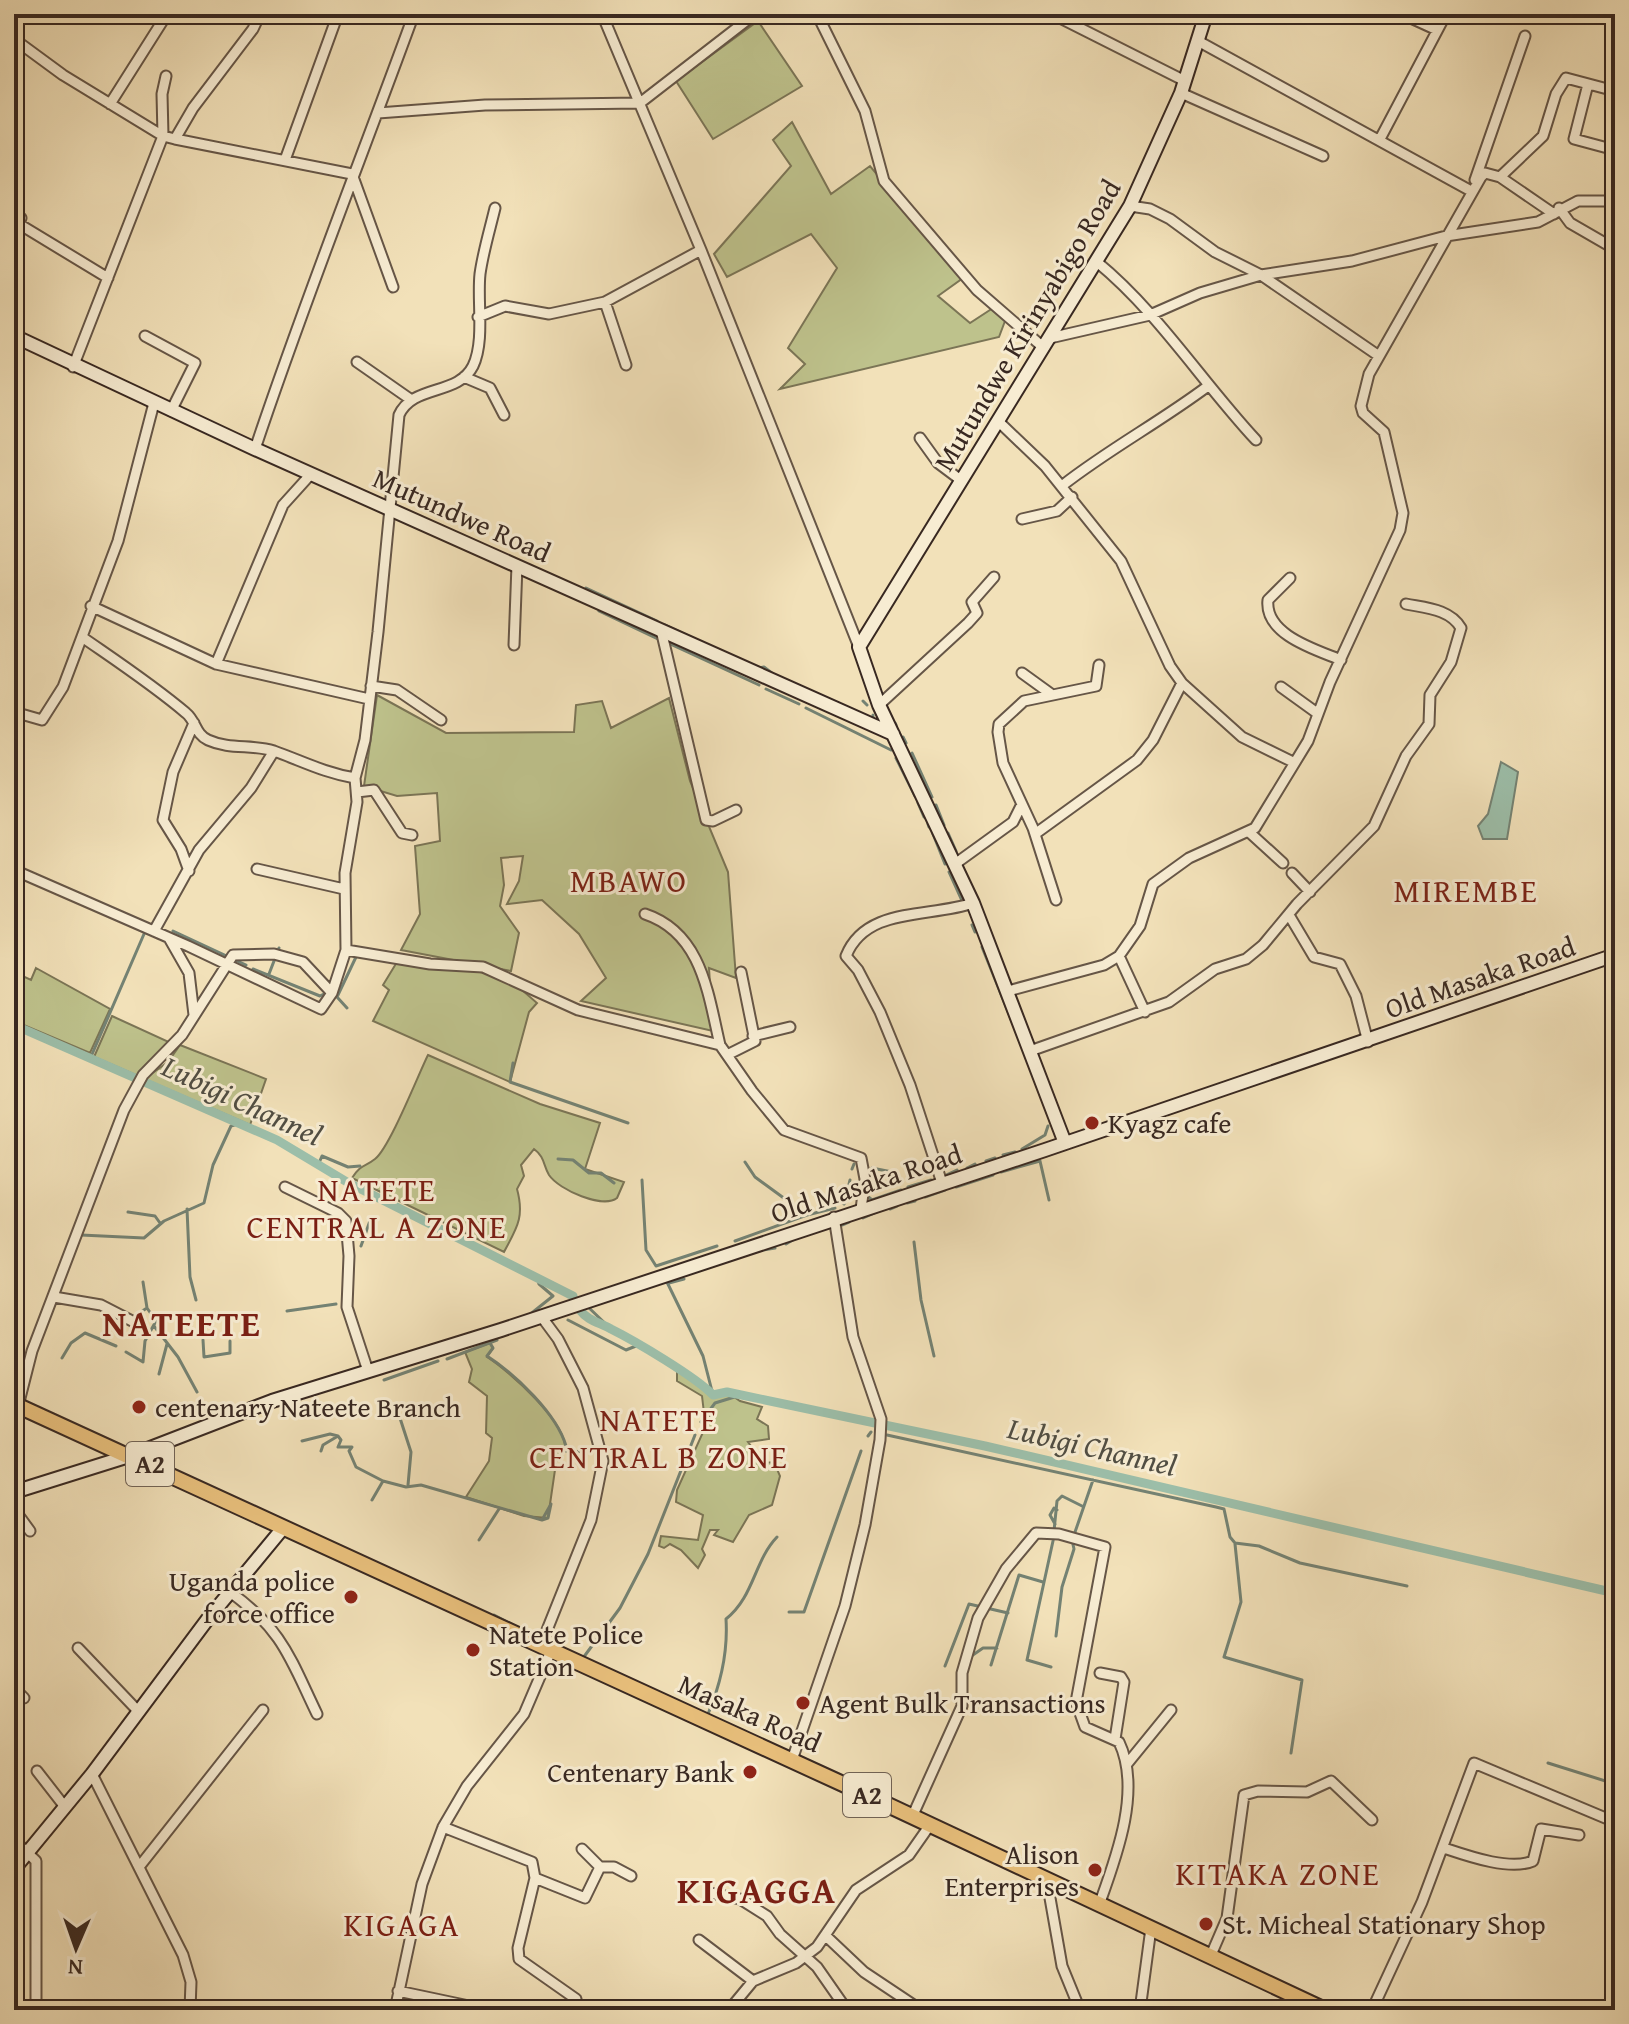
<svg xmlns="http://www.w3.org/2000/svg" width="1629" height="2024" font-family="'Gentium Book Plus',serif">
	<style>
		.green { fill: #bec28c; stroke: #7b7556; stroke-width: 2 }
		.water { fill: #9cbea9; stroke: #748273; stroke-width: 2 }
		.lines { fill: none; stroke-linecap: round; stroke-linejoin: round }
		.stream { stroke: #748273; stroke-width: 3 }
		.canal { stroke: #9cbea9; stroke-width: 9 }
		.street-casing { stroke: #665647; stroke-width: 13 }
		.secondary-casing { stroke: #382821; stroke-width: 16 }
		.primary-casing { stroke: #382821; stroke-width: 18 }
		.street { stroke: #f7ecd2; stroke-width: 9 }
		.secondary { stroke: #f7ecd2; stroke-width: 12 }
		.primary { stroke: #e9c07c; stroke-width: 14 }
		.poi-dot { fill: #8f2418; stroke: #f7ecd2; stroke-width: 3 }
		.labels { text-anchor: middle; stroke-width: 6; stroke-linejoin: round; paint-order: stroke }
		.shield { fill: #f7ecd2; stroke: #716356; stroke-width: 2 }
		.shield-label { font-size: 26px; font-weight: bold; fill: #382821 }
		.street-label { font-size: 28px; fill: #382821; stroke: #f7ecd2 }
		.poi-label { font-size: 28px; fill: #382821; stroke: #f7ecd2; text-anchor: start }
		.water-label { font-size: 30px; font-style: italic; fill: #514e43; stroke: #f7ecd2 }
		.quarter-label { font-size: 32px; letter-spacing: 2px; fill: #7a1f14; stroke: #f7ecd2 }
		.district-label { font-size: 36px; font-weight: bold; letter-spacing: 2px; fill: #7a1f14; stroke: #f7ecd2 }
	</style>
	<rect width="100%" height="100%" fill="#f2e1b9"/>
	<filter id="stains"><feTurbulence type="fractalNoise" baseFrequency=".0025" numOctaves="4"/><feColorMatrix values="0 0 0 0 .2 0 0 0 0 .09 0 0 0 0 .02 0 0 0 .5 -.17"/></filter>
	<radialGradient id="worn" r=".72"><stop offset=".6" stop-color="#630" stop-opacity="0"/><stop offset="1" stop-color="#630" stop-opacity=".3"/></radialGradient>
	<!-- green -->
	<path class="green" d="M758 21 802 86 713 139 676 81Z
		M792 122 831 194 870 166 963 278 938 296 970 323 993 308 1005 321 999 337 780 389 805 364 788 348 837 268 811 234 727 277 714 254 791 166 773 140Z
		M377 695 446 733 574 732 576 705 602 701 611 728 669 698 690 781 728 872 736 978 709 968 713 1031 581 1001 606 978 579 934 542 900 507 904 519 881 523 856 501 858 504 885 500 906 519 933 511 971 401 950 420 914 415 846 440 841 437 793 397 796 364 786Z
		M397 962 466 969 508 978 537 1003 529 1012 510 1082 373 1021 389 990 383 985Z
		M36 968 110 1009 90 1053 14 1021V972L31 980Z
		M112 1016 171 1043 138 1076 94 1057Z
		M180 1045 266 1079 250 1125 144 1079 168 1062Z
		M428 1055 540 1104 600 1123 585 1169 624 1182 617 1198C603 1209 559 1190 549 1175 543 1165 545 1157 534 1149L521 1165 524 1176 517 1189C525 1218 516 1229 504 1252L352 1178C361 1164 365 1167 375 1159 390 1147 418 1075 428 1055Z
		M490 1343 493 1348 487 1357C509 1371 569 1424 565 1451L557 1456 548 1518 524 1516 466 1497 489 1461 492 1438 486 1433 487 1396 469 1382 472 1369 465 1352Z
		M677 1370 700 1381 713 1395 727 1392 740 1401 762 1407 757 1419 768 1426 769 1439 748 1442 764 1463 774 1462 780 1476 772 1505 749 1515 733 1542 714 1535 718 1530H710L702 1549 705 1555 698 1568 681 1550 670 1544 664 1548 659 1546 661 1536 698 1540 703 1515 676 1502 677 1490 713 1410 704 1413 702 1396 677 1381Z"/>
	<!-- water -->
	<path class="water" d="M1501 762 1518 772 1507 839H1483L1478 826 1488 814Z"/>
	<g class="lines">
		<!-- stream -->
		<path class="stream" d="M586 588 657 621
			M599 611 660 640
			M665 625 723 652
			M668 643 759 685
			M759 668 764 667 773 674
			M766 689 799 704
			M863 701 867 705
			M806 708 891 750
			M873 715V717
			M895 723 896 725
			M903 737 906 743
			M912 753 932 797
			M896 758 915 796
			M918 803 924 817
			M936 805 944 825
			M928 824 929 827
			M948 833 956 851
			M933 834 945 864
			M949 872 963 903
			M972 925 975 932
			M173 931 246 965
			M982 947 1013 1024
			M253 969 320 996 326 993
			M269 974 279 948
			M347 1008 337 997 356 957
			M90 1059 144 934
			M513 1063 510 1082 628 1123
			M1022 1149 1045 1135 1048 1126
			M1003 1155 1015 1152
			M558 1159 573 1160 589 1173H601L614 1183
			M986 1161 995 1158
			M745 1162 755 1177 807 1215 835 1208
			M319 1163 322 1156 348 1167 360 1166
			M872 1168 897 1173
			M967 1168 975 1164
			M852 1169 854 1164
			M1001 1172 1040 1161 1049 1200
			M944 1176 957 1170
			M642 1180 646 1250 656 1266 717 1246
			M908 1187 931 1180
			M956 1187 993 1175
			M848 1188 850 1180
			M865 1194 872 1200 901 1190
			M925 1197 945 1190
			M907 1203 915 1201
			M844 1204 849 1195
			M187 1209 190 1277 196 1300
			M890 1209 897 1206
			M128 1212 155 1216 160 1223
			M863 1218 879 1211
			M842 1225 849 1222
			M81 1235 144 1238 164 1221 204 1203 213 1165 231 1126 241 1123
			M735 1241 807 1215
			M914 1242 921 1300 934 1356
			M786 1244 796 1238
			M361 1246 371 1218
			M758 1251 775 1248
			M665 1278 703 1356 713 1395
			M669 1283 684 1279
			M586 1305 612 1330
			M287 1311 336 1304
			M528 1316 553 1296 539 1284 537 1277
			M131 1318 147 1308
			M568 1320 626 1350 636 1346
			M154 1326 178 1357 197 1392
			M203 1340 204 1357 230 1353V1341
			M490 1343 493 1348 487 1356C515 1374 557 1414 566 1446
			M126 1352 143 1362 145 1341 156 1321 147 1308 143 1282
			M62 1358 71 1343 85 1333 116 1346
			M447 1359 497 1340
			M159 1374 167 1344
			M384 1380 438 1361
			M399 1415 411 1452 408 1485
			M701 1422 715 1403 741 1395
			M887 1435 1216 1507 1224 1509 1230 1537 1235 1543 1259 1546 1300 1563 1407 1586
			M868 1436 871 1432
			M302 1441 330 1434 338 1436
			M321 1451 323 1445 338 1436 341 1440 338 1447H352L349 1451 356 1467 383 1481
			M565 1451 591 1452
			M372 1500 383 1481 406 1487 421 1485 542 1520 548 1518 551 1504 542 1520
			M1055 1524 1050 1515 1054 1508 1057 1510
			M1074 1535 1093 1480
			M479 1540 499 1509
			M1235 1544 1241 1602 1224 1657 1302 1680 1291 1753
			M789 1612H804L861 1451
			M494 1615 517 1627
			M1056 1636 1062 1587 1074 1549 1072 1540
			M970 1657 983 1648H997
			M583 1658 620 1608 648 1554 695 1435
			M991 1665 1019 1575 1043 1582
			M945 1666 969 1604 1008 1613
			M1051 1667 1027 1660 1053 1541 1057 1501 1062 1496 1082 1506
			M708 1714C721 1683 728 1651 726 1619 754 1597 754 1561 777 1537
			M1548 1763 1615 1784"/>
		<!-- canal -->
		<path class="canal" d="M14 1025 277 1140 347 1182 573 1296
			M579 1309C588 1321 598 1322 611 1329 635 1341 696 1377 713 1395L727 1392 985 1446 1615 1593"/>
		<defs>
			<path id="street" d="M602 14 701 250 859 647
				M817 14 865 111 884 181 977 290 1044 348
				M1052 14 1185 81
				M1402 14 1437 30
				M14 39 63 75 163 136
				M1198 41 1471 191
				M1588 84 1574 139 1615 150
				M1181 93 1323 156
				M110 104 167 14
				M378 113 485 105 640 103 755 14
				M163 136 162 94 166 76
				M175 139 352 174
				M1380 139 1446 14
				M285 160 338 14
				M352 174 393 287
				M1500 177 1543 136 1556 94 1566 78 1615 91
				M1475 180 1525 36
				M1130 206 1150 209 1170 219 1215 252 1261 275 1352 261 1446 236 1538 222 1578 201H1615
				M1559 208 1570 223 1615 249
				M21 218 19 224 108 278
				M1097 262C1158 312 1202 382 1256 440
				M605 302 626 365
				M478 317 505 306 549 314 605 302 701 250
				M145 336 195 363 171 411
				M1050 338 1150 315 1200 293 1261 275 1379 356
				M357 362 410 399
				M73 367 163 136 175 139 193 108 253 29 260 14
				M464 377 490 388 504 415
				M999 422 1045 466 1121 561 1170 666 1182 683 1242 737 1293 762
				M920 438 938 463 962 481
				M255 449C303 305 359 164 411 22
				M1063 485C1109 449 1160 422 1208 386
				M1022 519 1057 511 1072 497
				M1290 578 1268 600C1264 635 1317 650 1341 660
				M91 606 216 664 369 699
				M661 630 706 820 713 821 736 810
				M82 637C118 662 153 685 186 713 196 721 195 734 208 740 230 750 252 744 274 751 302 761 325 773 355 778
				M514 645 517 565
				M216 664 283 505 311 474
				M1022 673 1051 694
				M371 686 397 690 441 720
				M1281 687 1317 713
				M879 705 968 623 977 613 972 602 994 577
				M14 712 42 720 63 687 118 541 154 403
				M357 792 374 790 402 833 412 835
				M1249 832 1283 863
				M1035 834 1137 760 1153 740 1182 683
				M955 864 1013 822 1022 804
				M257 869 344 889
				M14 870 188 946 321 1009 332 993 346 950 345 873 357 802 355 778 365 740 378 632 399 415C413 384 458 396 473 366 485 341 477 301 480 274 483 252 490 229 495 208
				M189 871 181 849 163 820 173 772 194 723
				M1292 873 1310 892
				M1056 900 1033 828 1003 763 998 732 999 724 1024 701 1096 686 1099 665
				M645 914C702 933 708 994 720 1045
				M1289 915 1314 957 1340 964 1356 996 1368 1042
				M154 931 199 850 251 788 274 751
				M169 938 189 973 194 1015
				M346 950 430 964 483 967 578 1010 720 1045 752 1091 784 1130 861 1158 865 1179 861 1209
				M1119 956 1145 1012
				M1008 991 1104 965 1119 956 1140 926 1153 884 1189 858 1255 828 1308 741 1330 682 1400 530 1403 513 1384 432 1363 413 1361 406 1369 374 1481 177 1485 173 1500 177 1554 214
				M753 1036 790 1027
				M1030 1051 1169 1002 1215 969 1246 959 1263 945 1297 904 1374 826 1406 756 1429 724 1430 695 1451 662 1461 628C1450 609 1426 608 1406 604
				M729 1054 755 1041 741 972
				M942 1183 910 1085 880 1012 858 970 846 956C866 906 930 918 973 903
				M285 1187 338 1213 346 1221 349 1256 347 1307 368 1371
				M54 1297 101 1305 134 1322
				M18 1406 32 1351 124 1110 143 1075 182 1035 233 955 274 954 303 962 332 993
				M14 1509 30 1531
				M230 1592C283 1630 290 1658 317 1714
				M541 1645 591 1520 603 1461 583 1388 558 1339 541 1316
				M78 1648 138 1711
				M1100 1673 1121 1677 1124 1682 1115 1739
				M14 1688 24 1698
				M792 1760 845 1606 865 1525 880 1440 881 1419 853 1337 834 1217
				M1127 1764 1171 1710
				M37 1771 65 1807
				M92 1774 183 1955 191 1982 190 2010
				M912 1817 962 1706V1673L978 1618 1006 1569 1036 1533 1059 1534 1105 1547 1076 1702 1085 1727 1119 1742C1142 1790 1116 1858 1099 1905
				M443 1827 532 1862 535 1878 518 1948 519 1959 576 1999
				M14 1840 36 1861V2010
				M1444 1848C1468 1856 1510 1871 1533 1861L1541 1829 1579 1835
				M582 1849 600 1867
				M139 1867 263 1710
				M535 1878 585 1898 600 1867H614L631 1876
				M1047 1881 1062 1966 1080 2010
				M710 1893 740 1899 767 1916 780 1934 817 1967 847 2010
				M827 1937 864 1972 921 2010
				M699 1940 753 1981
				M1211 1955 1227 1918 1244 1795 1258 1791 1307 1792 1331 1781 1372 1820
				M398 1991 488 2010
				M395 2010 422 1884 443 1827 467 1786 524 1714 551 1651
				M729 2010 753 1981 796 1963 817 1947 856 1890 909 1855 930 1825
				M1140 2010 1151 1928
				M1372 2010 1422 1902 1474 1763 1615 1822"/>
			<path id="secondary" d="M14 336 255 449 893 734
				M1065 1143 973 903 879 705 859 647 1130 206 1181 93 1206 14
				M14 1492 132 1455 272 1401 501 1330 1045 1150 1615 955
				M14 1869 92 1774 207 1620 283 1528"/>
			<path id="primary" d="M14 1404 843 1784 1325 2010"/>
		</defs>
		<!-- street casing -->
		<use href="#street" class="street-casing"/>
		<!-- secondary casing -->
		<use href="#secondary" class="secondary-casing"/>
		<!-- primary casing -->
		<use href="#primary" class="primary-casing"/>
		<!-- street -->
		<use href="#street" class="street"/>
		<!-- secondary -->
		<use href="#secondary" class="secondary"/>
		<!-- primary -->
		<use href="#primary" class="primary"/>
	</g>
	<!-- markers -->
	<g class="poi-dot">
		<circle cx="1092" cy="1123" r="8"/>
		<circle cx="139" cy="1407" r="8"/>
		<circle cx="351" cy="1597" r="8"/>
		<circle cx="473" cy="1650" r="8"/>
		<circle cx="803" cy="1703" r="8"/>
		<circle cx="750" cy="1772" r="8"/>
		<circle cx="1095" cy="1870" r="8"/>
		<circle cx="1206" cy="1924" r="8"/>
	</g>
	<g class="labels">
		<!-- shield labels -->
		<g class="shield">
			<rect x="126" y="1442" width="48" height="44" rx="6"/>
			<rect x="843" y="1773" width="48" height="44" rx="6"/>
		</g>
		<g class="shield-label">
			<text x="150" y="1473">A2</text>
			<text x="867" y="1804">A2</text>
		</g>
		<!-- street labels -->
		<g class="street-label">
			<text transform="translate(1027 325) rotate(-59)" y="10">Mutundwe Kirinyabigo Road</text>
			<text transform="translate(462 515) rotate(24)" y="10">Mutundwe Road</text>
			<text transform="translate(1480 977) rotate(-19)" y="10">Old Masaka Road</text>
			<text transform="translate(866 1183) rotate(-18)" y="10">Old Masaka Road</text>
			<text transform="translate(750 1713) rotate(24)" y="10">Masaka Road</text>
		</g>
		<!-- poi labels -->
		<g class="poi-label">
			<text x="1108" y="1133">Kyagz cafe</text>
			<text x="155" y="1417">centenary Nateete Branch</text>
			<text x="335" y="1591" text-anchor="end">Uganda police<tspan x="335" dy="32">force office</tspan></text>
			<text x="489" y="1644">Natete Police<tspan x="489" dy="32">Station</tspan></text>
			<text x="819" y="1713">Agent Bulk Transactions</text>
			<text x="734" y="1782" text-anchor="end">Centenary Bank</text>
			<text x="1079" y="1864" text-anchor="end">Alison<tspan x="1079" dy="32">Enterprises</tspan></text>
			<text x="1222" y="1934">St. Micheal Stationary Shop</text>
		</g>
		<!-- water labels -->
		<g class="water-label">
			<text transform="translate(242 1101) rotate(25)" y="10">Lubigi Channel</text>
			<text transform="translate(1092 1447) rotate(13)" y="10">Lubigi Channel</text>
		</g>
		<!-- quarter labels -->
		<g class="quarter-label">
			<text x="629" y="892">MBAWO</text>
			<text x="1466" y="902">MIREMBE</text>
			<text x="377" y="1201">NATETE<tspan x="377" dy="37">CENTRAL A ZONE</tspan></text>
			<text x="659" y="1431">NATETE<tspan x="659" dy="37">CENTRAL B ZONE</tspan></text>
			<text x="1278" y="1885">KITAKA ZONE</text>
			<text x="402" y="1936">KIGAGA</text>
		</g>
		<!-- district labels -->
		<g class="district-label">
			<text x="182" y="1336">NATEETE</text>
			<text x="757" y="1903">KIGAGGA</text>
		</g>
	</g>
	<!-- margin -->
	<rect width="1629" height="2024" fill="none" stroke="#f2e1b9" stroke-width="48"/>
	<rect x="16" y="16" width="1597" height="1992" fill="none" stroke="#382821" stroke-width="4"/>
	<rect x="24" y="24" width="1581" height="1976" fill="none" stroke="#382821" stroke-width="2"/>
	<!-- north arrow -->
	<g transform="translate(76 1948) rotate(182)" stroke="#f7ecd2" stroke-width="6" paint-order="stroke">
	<path d="M0-6L14 30L0 20L-14 30Z" fill="#382821"/>
	<text y="-12" font-size="22" font-weight="bold" text-anchor="middle" fill="#382821">N</text>
	</g>
	<rect width="100%" height="100%" filter="url(#stains)"/>
	<rect width="100%" height="100%" fill="url(#worn)"/>
</svg>
